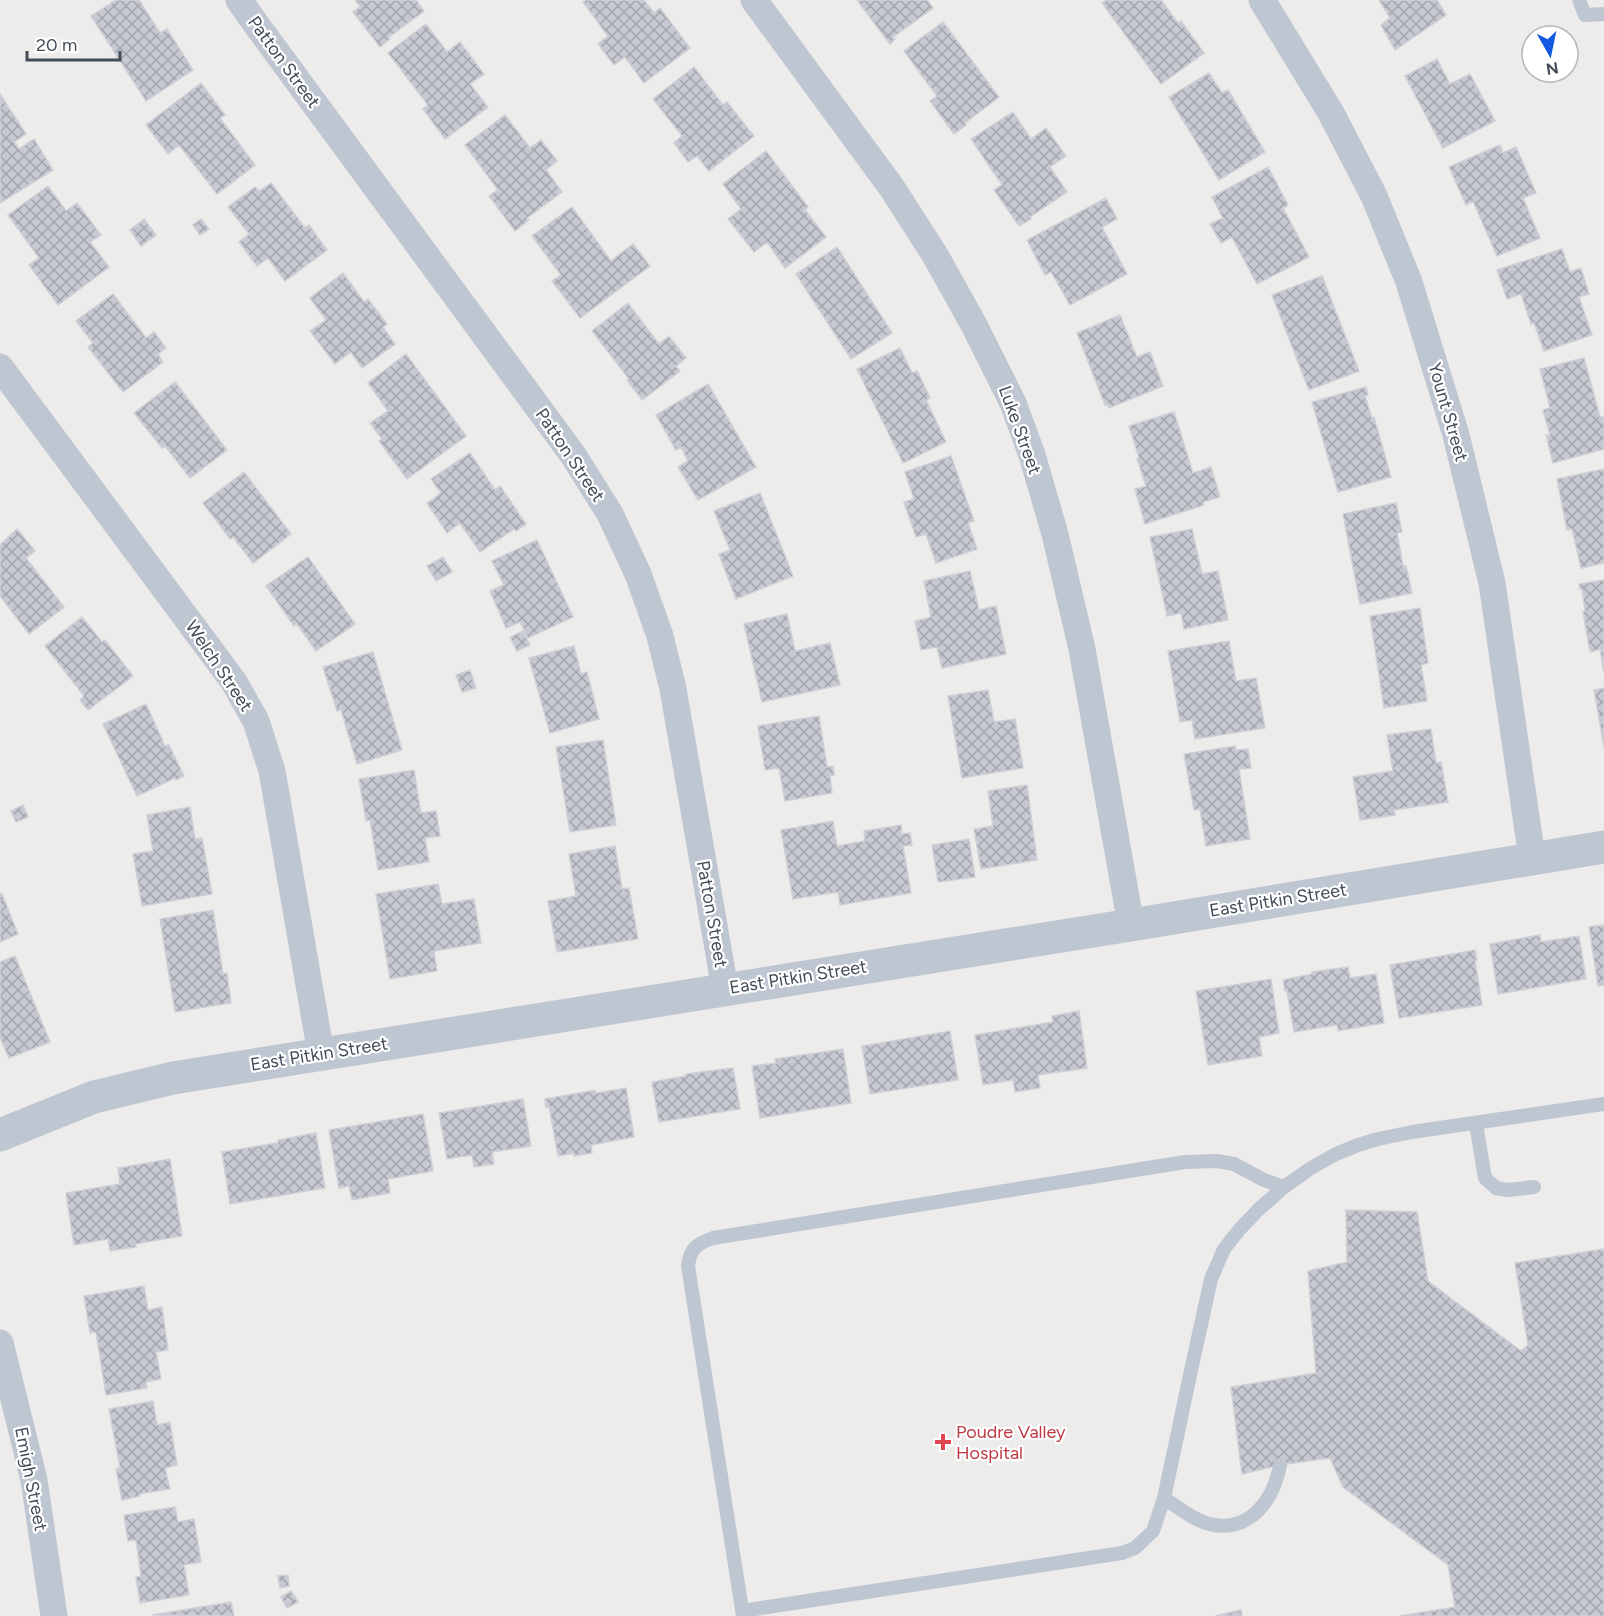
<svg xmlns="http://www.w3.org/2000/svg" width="1604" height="1616" font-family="Figtree,sans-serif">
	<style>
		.building { fill: url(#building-cross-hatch); stroke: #cfd0d7; stroke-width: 1.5 }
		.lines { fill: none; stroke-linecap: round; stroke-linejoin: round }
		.service { stroke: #bec6d2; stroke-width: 14 }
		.minor { stroke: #bec6d2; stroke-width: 27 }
		.tertiary { stroke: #bec6d2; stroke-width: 33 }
		.health-dot { fill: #e0444e; stroke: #fff; stroke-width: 2 }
		.labels { text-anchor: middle; stroke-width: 4.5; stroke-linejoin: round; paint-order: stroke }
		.street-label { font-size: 18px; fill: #434c59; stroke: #fff }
		.health-label { font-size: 18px; fill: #be3a42; stroke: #fff; text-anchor: start }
	</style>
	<defs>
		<pattern id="building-cross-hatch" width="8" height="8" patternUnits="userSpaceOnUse" patternTransform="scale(1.5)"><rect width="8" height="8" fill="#c7c9d2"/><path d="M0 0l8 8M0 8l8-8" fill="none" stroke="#a3a5ad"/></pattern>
	</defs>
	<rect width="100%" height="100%" fill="#eeebeb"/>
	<!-- building -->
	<path class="building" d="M116 0H139L160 33 167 29 193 70 146 101 91 16Z
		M355 0H416L424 11 389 37 390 39 380 47 353 12 360 7Z
		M586 0H644L654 13 660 8 690 48 644 83 625 57 614 65 598 44 608 36 583 2Z
		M857 0H927L933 8 893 37 895 39 890 44Z
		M1107 0H1161L1178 23 1181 21 1204 53 1161 84 1102 3Z
		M1379 0H1437L1446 15 1395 50 1381 25 1390 18Z
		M943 22 999 97 965 123 966 125 954 134 930 101 937 96 904 51Z
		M426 24 447 52 460 42 484 74 470 84 488 107 445 139 423 109 428 105 388 53Z
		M1437 59 1450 84 1470 74 1495 121 1443 148 1405 76Z
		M694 67 723 105 727 102 754 136 709 171 697 156 688 162 674 143 682 136 653 99Z
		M1209 73 1222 93 1228 90 1265 152 1219 180 1169 97Z
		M201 83 225 115 220 118 255 165 217 194 179 145 168 154 146 125Z
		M0 94 26 134 14 142 19 149 34 139 53 170 0 203Z
		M1013 112 1031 139 1046 128 1066 156 1050 167 1067 192 1030 217 1031 219 1019 226 994 190 1002 185 971 139Z
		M505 115 530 148 541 140 557 161 546 170 562 192 527 218 529 220 515 231 489 196 498 190 465 145Z
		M1500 145 1503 153 1516 147 1536 193 1523 198 1540 238 1497 256 1473 201 1466 205 1449 167Z
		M766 151 808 207 805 210 826 237 785 268 767 242 754 252 728 219 741 209 723 184Z
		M1268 167 1288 205 1283 208 1309 257 1257 284 1232 237 1221 243 1210 224 1223 218 1212 197Z
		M271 183 305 228 309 225 327 250 285 281 268 258 257 266 239 242 249 234 228 207 255 187 259 191Z
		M48 186 66 211 77 203 101 235 90 242 109 267 58 305 29 265 39 258 8 215Z
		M1106 198 1117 219 1102 227 1127 274 1070 305 1051 272 1045 275 1027 240Z
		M572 207 611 261 633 244 650 266 580 318 552 281 561 275 532 236Z
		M144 219 156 235 141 246 130 230Z
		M201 219 209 229 200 235 193 225Z
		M837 247 892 333 851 359 796 274Z
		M1562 249 1570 272 1581 268 1589 294 1579 297 1592 335 1544 351 1534 323 1531 324 1521 294 1507 299 1497 270Z
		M343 273 364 302 368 299 387 324 383 327 395 344 362 368 351 352 335 364 310 331 326 320 310 298Z
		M1322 276 1359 371 1309 390 1272 295Z
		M113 294 146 338 154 332 166 348 158 354 163 362 123 392 88 347 93 343 76 321Z
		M628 303 659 344 669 336 686 358 676 366 680 371 642 400 627 380 629 379 592 331Z
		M1120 315 1137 357 1150 352 1163 386 1109 408 1108 404 1105 405 1077 333Z
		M900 348 912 373 917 371 930 398 926 400 946 442 903 463 857 369Z
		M406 354 466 436 407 479 379 441 382 439 370 423 388 411 368 383Z
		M1584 358 1600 417H1604V449L1553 463 1546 435H1550L1543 410 1550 408 1540 369Z
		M175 382 227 450 190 478 165 446 162 448 134 413Z
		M708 384 756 467 698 500 678 467 688 461 681 447 676 450 656 415Z
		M1366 387 1368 395 1365 396 1372 418 1374 417 1391 477 1338 492 1312 402Z
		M1174 412 1193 473 1211 467 1220 497 1203 502 1204 505 1145 524 1135 489 1146 486 1137 459 1139 458 1129 426Z
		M470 453 495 490 500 486 526 524 516 531 514 529 480 552 460 523 447 533 427 503 441 493 431 479Z
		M951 456 974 521 968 523 977 549 936 563 926 534 916 537 904 502 914 499 905 472Z
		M1604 469V563L1581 568 1572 529 1567 530 1557 479Z
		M244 472 291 534 253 563 233 537 230 539 203 503Z
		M760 493 793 576 736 599 719 554 730 550 714 511Z
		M1396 503 1402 532 1397 533 1403 566H1406L1412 593 1360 604 1343 514Z
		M17 529 35 551 26 558 64 607 29 634 0 596V545Z
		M1192 529 1202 574 1218 571 1228 620 1184 629 1181 613 1167 616 1150 537Z
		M537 540 573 617 528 638 520 622 506 628 490 591 504 585 492 561Z
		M308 557 355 624 316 651 297 624 294 626 266 586Z
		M443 557 452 572 436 581 427 566Z
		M970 571 979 610 996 606 1006 654 942 668 937 647 921 650 915 621 931 617 924 581Z
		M1604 580V672L1600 649 1590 652 1583 612 1585 611 1582 589H1580L1579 584Z
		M1420 608 1428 663 1421 665 1427 701 1384 708 1370 616Z
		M787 614 795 651 830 643 840 685 762 702 744 624Z
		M82 617 102 642 105 640 133 676 88 710 80 700 84 696 45 646Z
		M523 631 530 645 517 651 510 637Z
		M1229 641 1236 681 1256 678 1265 728 1195 739 1192 720 1180 722 1168 651Z
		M574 646 581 674 587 672 599 719 550 733 529 658Z
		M373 652 402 750 357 764 341 710 337 711 323 667Z
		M470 670 476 688 462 692 456 675Z
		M1604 688V747L1594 690Z
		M988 690 994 722 1015 719 1023 768 962 778 948 696Z
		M146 704 165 746 169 745 184 776 176 780 175 778 137 796 103 724Z
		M819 716 827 767 833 766 834 775 830 776 832 793 785 801 779 768 765 770 758 726Z
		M1431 729 1436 763 1441 762 1448 802 1394 810 1395 815 1360 820 1353 777 1393 771 1387 735Z
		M603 740 616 825 570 832 556 747Z
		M1235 746 1236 750 1248 749 1251 768 1239 769 1250 839 1206 846 1200 809 1194 810 1184 754Z
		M414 770 421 813 436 811 440 836 425 838 429 862 378 870 370 820 366 821 359 779Z
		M1027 785 1037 860 981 869 974 829 993 826 988 791Z
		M23 805 28 817 16 822 11 811Z
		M190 807 195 839 202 838 212 894 142 906 133 854 153 851 147 815Z
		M833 821 837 846 865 841 864 831 901 825 902 834 910 833 912 845 903 846 911 893 840 905 838 892 793 899 781 830Z
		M969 839 975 877 938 882 932 845Z
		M615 846 622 889 629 888 638 939 557 952 548 901 576 896 569 854Z
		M438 884 442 904 474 899 481 943 434 951 437 971 390 979 376 894Z
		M0 894H2L18 934 0 942Z
		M213 910 223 974 227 973 231 1003 175 1012 160 919Z
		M1604 925V985L1598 986 1589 927Z
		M1540 935 1541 942 1579 936 1586 979 1498 994 1490 944Z
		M1475 950 1477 960H1475L1482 1005 1399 1018 1390 965Z
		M15 956 50 1042 9 1058 0 1037V962Z
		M1348 967 1350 978 1376 974 1384 1023 1338 1031 1337 1025 1294 1032 1287 991H1285L1283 980 1312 974V972Z
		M1271 979 1279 1033 1259 1037 1262 1056 1208 1065 1196 991Z
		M1079 1011 1087 1068 1038 1075 1040 1088 1015 1092 1013 1080 983 1085 975 1035 1053 1022 1052 1016Z
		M950 1031 958 1080 870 1094 862 1046Z
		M843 1049 851 1103 760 1118 752 1066 776 1063 775 1059Z
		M733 1068 740 1109 659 1122 652 1082 686 1076V1074Z
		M626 1088 634 1137 591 1145 592 1153 574 1156V1153L558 1156 549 1106 546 1107 545 1099 595 1090 596 1093Z
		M523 1099 531 1146 492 1152 494 1164 474 1167 472 1155 447 1159 439 1113Z
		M423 1114 433 1171 388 1179 390 1193 352 1200 349 1186 339 1188 329 1130Z
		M316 1133 325 1188 230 1204 222 1152 278 1143V1140Z
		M170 1159 182 1236 135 1244 136 1247 110 1251 108 1239 74 1245 66 1193 120 1184 118 1168Z
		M1346 1210 1417 1212 1428 1281 1521 1351 1528 1345 1515 1263 1604 1249V1616H1400L1455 1607 1448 1565 1343 1487 1330 1458 1280 1465 1242 1474 1231 1387 1316 1373 1308 1271 1347 1262Z
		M144 1286 148 1310 162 1307 168 1350 156 1352 161 1379 146 1382 147 1388 106 1395 96 1332 90 1333 84 1296Z
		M153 1401 157 1425 170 1422 177 1465 165 1468 170 1489 139 1494 140 1496 122 1500 116 1469 120 1468 109 1409Z
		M175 1507 178 1522 194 1519 201 1562 184 1565 189 1595 140 1603 136 1577 141 1576 136 1540 128 1541 124 1515Z
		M288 1575 289 1586 280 1588 278 1576Z
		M291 1591 298 1602 287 1608 281 1597Z
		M231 1602 234 1616 152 1615Z
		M1241 1610 1242 1616H1215Z"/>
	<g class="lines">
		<!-- service -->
		<path class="service" d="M1579 0 1585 15 1604 14
			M1476 1124 1485 1178 1496 1188 1508 1190 1534 1187
			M1164 1498C1179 1508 1196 1522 1214 1525 1252 1531 1274 1498 1280 1465
			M742 1611 1122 1553 1135 1548 1153 1531 1164 1498 1193 1361 1211 1279 1224 1249 1239 1230 1259 1209 1284 1187 1311 1168 1336 1154 1358 1145 1378 1139 1412 1132 1604 1104
			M743 1616 688 1266C690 1249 696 1244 713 1238L1185 1162 1217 1161 1234 1164 1264 1180 1284 1187"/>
		<!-- minor -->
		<path class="minor" d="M239 0 253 20 573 455 610 514 638 574 660 636 673 689 725 989
			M754 0 892 188 935 255 974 325 1013 403 1032 455 1055 534 1082 649 1131 925
			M1262 0 1331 113 1374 196 1409 282 1456 435 1492 583 1532 858
			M0 367 234 682 256 721 272 771 321 1054
			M0 1343 34 1480 54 1616"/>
		<!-- tertiary -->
		<path class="tertiary" d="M0 1135 94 1097 173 1078 1131 925 1604 847"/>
	</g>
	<!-- markers -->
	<path class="health-dot" d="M940 1433h6v6h6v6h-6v6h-6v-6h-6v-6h6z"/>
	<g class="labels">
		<!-- street labels -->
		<g class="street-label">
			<text transform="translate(284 62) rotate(54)" y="6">Patton Street</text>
			<text transform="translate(1448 412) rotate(74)" y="6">Yount Street</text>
			<text transform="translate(1020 430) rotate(70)" y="6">Luke Street</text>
			<text transform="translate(570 455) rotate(56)" y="6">Patton Street</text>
			<text transform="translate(219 666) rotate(56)" y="6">Welch Street</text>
			<text transform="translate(1278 900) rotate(-9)" y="6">East Pitkin Street</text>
			<text transform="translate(712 914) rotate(80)" y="6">Patton Street</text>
			<text transform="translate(798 977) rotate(-9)" y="6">East Pitkin Street</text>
			<text transform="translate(319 1054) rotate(-9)" y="6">East Pitkin Street</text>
			<text transform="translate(31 1479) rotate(79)" y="6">Emigh Street</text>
		</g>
		<!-- health labels -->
		<g class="health-label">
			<text x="956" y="1438">Poudre Valley<tspan x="956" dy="21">Hospital</tspan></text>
		</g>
	</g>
	<!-- north arrow -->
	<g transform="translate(1550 54) rotate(171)"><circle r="28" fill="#ffffff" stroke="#b4b7bd" stroke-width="1.5"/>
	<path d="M0-4.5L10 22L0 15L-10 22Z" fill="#1358e0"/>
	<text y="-9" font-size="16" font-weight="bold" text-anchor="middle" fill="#434c59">N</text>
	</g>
	<!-- scale -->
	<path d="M27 51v9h93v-9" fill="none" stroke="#434c59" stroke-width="3"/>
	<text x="36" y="51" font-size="18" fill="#434c59" stroke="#ffffff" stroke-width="4.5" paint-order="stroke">20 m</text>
</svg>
